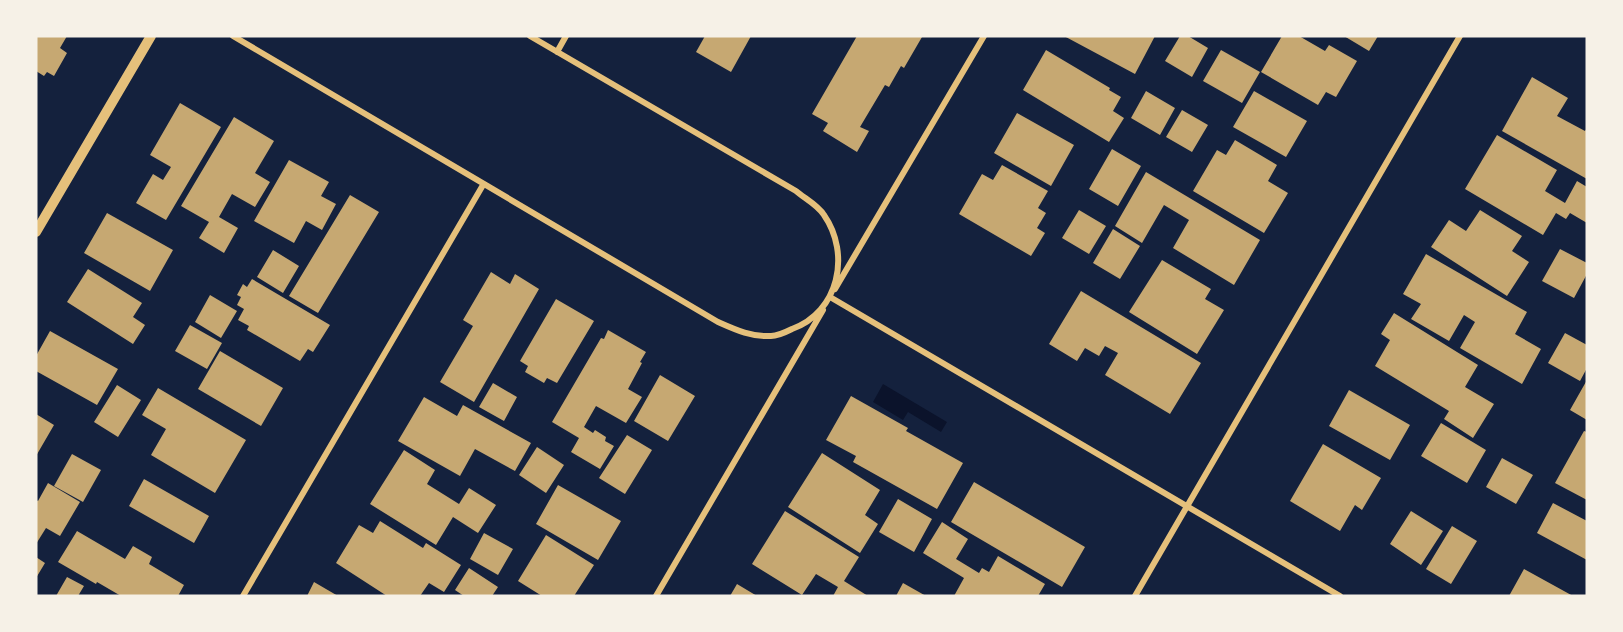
<svg xmlns="http://www.w3.org/2000/svg" width="1623" height="632" font-family="'Nunito Sans',sans-serif">
	<style>
		.water { fill: #0b132b }
		.building { fill: #c6a872 }
		.lines { fill: none; stroke-linecap: round; stroke-linejoin: round }
		.minor { stroke: #e5c07b; stroke-width: 6 }
		.tertiary { stroke: #e5c07b; stroke-width: 10 }
	</style>
	<rect width="100%" height="100%" fill="#14213d"/>
	<!-- water -->
	<path class="water" d="M883 384 947 422 941 432 908 412 903 420 873 402Z"/>
	<!-- building -->
	<path class="building" d="M36 36H67L60 48 67 53 54 76 47 72 44 76 36 71Z
		M705 36H751L731 72 696 52Z
		M857 36 922 37 904 68 901 66 889 87 885 85 860 127 869 131 857 152 823 131 828 123 812 114Z
		M1064 36H1155L1135 74Z
		M1180 36H1188L1208 48 1192 77 1165 61Z
		M1282 36H1299L1325 51 1329 45 1357 61 1336 97 1326 92 1318 105 1261 72Z
		M1344 36H1378L1369 51Z
		M1046 50 1110 88 1109 90 1121 97 1113 111 1124 118 1109 142 1023 90Z
		M1221 50 1260 72 1242 103 1203 81Z
		M1532 77 1568 98 1557 116 1585 131 1587 128V179L1502 131Z
		M1146 91 1175 108 1160 135 1131 118Z
		M1254 91 1307 121 1286 157 1233 127Z
		M180 103 221 127 166 220 136 203 153 174 163 180 171 167 150 155Z
		M1182 110 1208 125 1192 152 1166 137Z
		M1017 113 1074 145 1051 186 994 153Z
		M234 117 274 141 255 173 270 182 255 207 232 194 219 217 238 228 224 253 199 238 209 222 181 206Z
		M1497 135 1557 170 1545 191 1565 203 1577 181 1587 187V223L1570 213 1566 219 1556 213 1543 235 1465 189Z
		M1235 140 1277 165 1268 181 1288 193 1264 233 1193 191 1217 150 1226 155Z
		M1112 149 1141 166 1118 206 1089 189Z
		M289 160 329 182 321 196 336 204 322 230 306 221 294 243 254 221Z
		M1002 165 1048 191 1038 208 1046 213 1037 228 1045 233 1031 256 959 214 982 174 993 180Z
		M1146 172 1260 240 1234 285 1173 248 1189 220 1164 205 1142 243 1115 226Z
		M350 195 379 212 318 313 289 296Z
		M1079 210 1106 226 1089 254 1062 238Z
		M1480 210 1522 236 1512 251 1529 262 1507 296 1431 247 1449 220 1466 231Z
		M107 213 173 250 150 291 84 253Z
		M1113 229 1140 246 1120 279 1093 263Z
		M1560 249 1587 263V274L1574 298 1542 281Z
		M273 250 299 266 283 293 257 277Z
		M1426 254 1527 312 1515 334 1541 349 1522 384 1460 348 1475 322 1464 315 1449 341 1411 319 1421 304 1403 294Z
		M1162 260 1211 289 1205 299 1224 310 1197 354 1129 312Z
		M88 269 142 303 133 317 145 325 133 344 67 302Z
		M491 272 510 284 515 274 539 289 474 402 440 382 473 326 463 320Z
		M252 279 330 325 313 352 308 349 300 361 247 330 249 326 238 320 244 309 237 305 241 297 237 295 243 284 247 287Z
		M1081 291 1201 363 1170 414 1105 375 1118 353 1105 346 1099 356 1085 348 1077 361 1049 344Z
		M210 295 237 311 221 338 195 322Z
		M556 299 594 321 557 383 547 378 544 383 525 372 528 366 520 361Z
		M1394 313 1478 365 1465 387 1494 404 1473 438 1444 419 1449 411 1375 366 1390 340 1381 334Z
		M190 325 222 343 207 369 175 351Z
		M608 330 646 352 640 362 642 363 628 389 642 397 626 423 596 406 584 427 593 433 595 430 606 437 605 441 614 446 600 469 571 452 579 438 552 422 601 338 604 339Z
		M50 331 118 369 97 405 36 371V356Z
		M1565 333 1587 345V368L1580 381 1548 363Z
		M220 351 283 388 261 426 198 389Z
		M660 375 695 396 668 441 634 421Z
		M1587 380V420L1570 410Z
		M493 383 517 397 504 421 479 407Z
		M117 385 141 400 118 437 94 422Z
		M158 388 246 440 215 493 151 455 166 429 142 415Z
		M1349 390 1410 425 1390 460 1329 426Z
		M851 396 908 428 906 431 963 463 937 509 853 462 856 456 826 440Z
		M424 397 457 416 463 405 531 443 515 471 475 449 460 476 398 441Z
		M36 414 54 425 36 456Z
		M1441 423 1486 450 1467 483 1421 456Z
		M1584 431 1587 432V500L1555 483Z
		M627 435 652 450 625 494 599 478Z
		M1323 444 1381 478 1362 510 1355 505 1340 531 1290 501Z
		M537 447 564 465 546 493 519 475Z
		M404 450 435 470 427 484 459 504 469 488 496 505 478 533 453 517 436 545 370 504Z
		M822 453 880 490 865 515 878 524 860 553 788 507Z
		M72 454 101 470 83 502 54 486Z
		M1502 458 1533 475 1516 504 1486 487Z
		M144 479 209 516 194 543 129 506Z
		M974 482 1085 547 1062 587 951 522Z
		M48 483 80 502 60 536 46 528 36 544V500L38 501Z
		M558 485 621 521 598 560 536 524Z
		M898 499 932 519 914 552 879 532Z
		M1553 503 1587 521V560L1537 533Z
		M785 511 859 557 844 581 868 596H833L838 587 816 574 802 595 752 564Z
		M1411 511 1443 531 1421 565 1390 544Z
		M380 521 423 548 426 543 461 565 444 592 429 583 420 596H387L336 563 359 525 373 533Z
		M942 522 968 539 956 559 979 573 982 568 989 572 998 556 1045 584 1038 596H954L964 578 923 553Z
		M1452 526 1477 541 1451 584 1426 569Z
		M77 531 125 559 133 546 152 557 149 564 184 585 178 596H121L97 582 96 584 58 562Z
		M484 533 513 549 498 575 470 559Z
		M546 535 594 565 574 596H542L518 581Z
		M36 557 45 563 36 578Z
		M469 568 498 587 492 596H464L455 590Z
		M1524 569 1573 596H1509Z
		M67 577 84 586 78 596H56Z
		M314 582 338 596H307Z
		M903 583 926 596H896Z
		M737 584 757 596H730Z"/>
	<g class="lines">
		<!-- minor -->
		<path class="minor" d="M233 36 718 322C736 330 751 337 771 336 778 336 786 332 792 329 839 312 851 254 824 215 818 205 804 198 796 191L530 36
			M557 52 566 36
			M835 289 984 36
			M830 297 1340 596
			M243 596 483 185
			M656 596 823 310
			M1135 596 1460 36"/>
		<!-- tertiary -->
		<path class="tertiary" d="M36 232 151 36"/>
	</g>
	<!-- border -->
	<rect width="1623" height="632" fill="none" stroke="#f6f1e7" stroke-width="75"/>
</svg>
